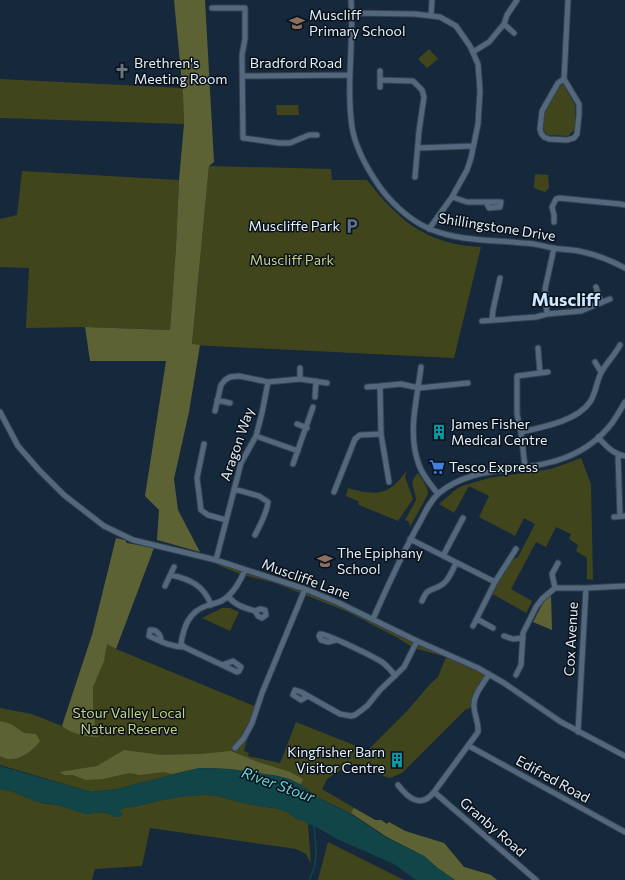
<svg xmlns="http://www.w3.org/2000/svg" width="625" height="880" font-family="Commissioner,sans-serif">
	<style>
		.green { fill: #41451b }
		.forest { fill: #5d6234 }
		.water { fill: #114548 }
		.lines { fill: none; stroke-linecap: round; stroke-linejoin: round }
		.stream { stroke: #114548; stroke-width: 1.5 }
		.street-casing { stroke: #344251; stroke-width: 7 }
		.street { stroke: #53687d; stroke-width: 5 }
		.labels { text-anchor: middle; stroke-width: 3; stroke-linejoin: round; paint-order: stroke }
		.poi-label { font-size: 14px; fill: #e3eefb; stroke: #091119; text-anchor: start }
		.street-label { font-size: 14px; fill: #e3eefb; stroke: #091119 }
		.park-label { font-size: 14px; fill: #c6cf84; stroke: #091119 }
		.water-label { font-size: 15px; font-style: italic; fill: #6dd5da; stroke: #091119 }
		.district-label { font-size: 18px; font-weight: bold; fill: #cee6fe; stroke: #091119 }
	</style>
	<rect width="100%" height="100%" fill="#16283b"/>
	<!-- green -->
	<path class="green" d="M429 49 438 59 427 68 418 59Z
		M0 79 183 88 184 124 0 118Z
		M561 84 564 85 575 105V129L568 136 548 135 542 129 543 111 558 85Z
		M276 105H298L299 115H277Z
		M209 166 331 169 332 180H367C391 211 416 236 456 244 464 246 473 246 481 247L454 358 192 345Z
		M22 171 179 180 176 247 170 330 85 327 26 328 29 268 0 267V219L17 215Z
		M535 174 548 175 549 188 545 192 534 188Z
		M581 458 591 484 593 580 587 579V558L576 551 578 545 569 539 571 534 556 527 546 547 536 542 511 589 532 601 526 613 491 593 508 562 518 557 535 524 524 518 515 536 479 517 489 496 469 486 454 513 439 504 454 491 462 486 489 478 551 469Z
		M407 470 405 477 413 499 398 521 359 505 358 501 346 496 348 488C377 496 389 496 407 470Z
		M418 473C422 480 428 486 428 494L410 527 409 522 405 520 416 500C415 488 408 483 418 473Z
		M193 554 305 589 489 674 474 706 465 710 402 773 390 778 386 777 360 764H354L345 767 327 779 322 789 375 820H381L387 824 389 822 405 831 444 843 464 867 491 875 497 880H455L439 869 424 856 387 837 350 813 315 796 309 790 298 784 290 779 278 776 230 769 199 768 117 789 91 792 0 765V708L32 714 62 726 92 635 116 649 259 708 255 724 247 739 244 751 249 753 248 756 280 763 296 722 349 743 367 751 406 712 431 683 438 677 446 657 414 648 396 637 348 612 275 583 243 575 225 568Z
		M222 608H230L239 612 230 631 202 618Z
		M0 789 11 791 38 802 48 804 58 805 86 814 104 812 116 817H121L122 813 119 812 120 810 124 808C150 804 179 794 206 795 222 795 238 803 254 805 268 808 286 807 296 819L305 821 308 824 311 864 306 854 296 849 150 828 142 866 95 869 92 880H0Z
		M328 842 404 880H318Z"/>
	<!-- forest -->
	<path class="forest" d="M174 0H205L214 162 209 166 192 344 200 345 189 412 174 479 178 510 200 552 157 540 159 510 145 496 166 361H90L85 327 170 330 176 247 179 180 184 124 183 94Z
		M116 538 125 540 127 543 154 548 116 649 107 644 104 661 93 687V710L96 732 99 737C87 737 71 734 62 726L92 635Z
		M551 594 552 630 533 622 544 601Z
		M0 721 11 724 24 733 36 734 40 741C34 750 20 760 9 759 6 759 3 757 0 756Z
		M124 750 161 755 200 754 231 751 258 762 290 772 303 779 301 784 278 776 230 769 212 768H199L172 774 164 772 140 775 129 773 103 779 86 780 73 775H64L60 772 97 766Z
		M354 808 375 820H381L387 824 389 822 405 831 444 843 464 867 491 875 497 880H455L439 869 424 856 387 837 351 813Z"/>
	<!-- water -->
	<path class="water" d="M0 766 91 792 117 789 199 768 230 769 278 776 290 779 301 785 309 790 315 796 349 813 387 838 424 856 439 869 455 880H416L394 864 337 839 314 826 308 824 305 821 296 819C286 807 268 808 254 805 238 803 222 795 206 795 179 794 150 804 124 808L120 810V812L123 814 121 817H116L104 812 86 814 58 805 38 802 11 791 0 789Z"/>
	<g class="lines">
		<!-- stream -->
		<path class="stream" d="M310 880C310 875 313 873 314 868 318 855 315 840 314 826"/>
		<defs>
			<path id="street" d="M351 0C354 42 346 85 352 127 355 146 364 163 375 180 387 199 408 220 430 229 458 241 493 240 523 243 533 243 543 246 553 248 563 250 573 249 583 252 597 255 612 261 625 268
				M212 8H245V39L242 55 243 138 279 143H290L309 135H317
				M352 13 415 14 440 17 456 26 470 46 478 64 480 91 478 124 471 158 467 170 452 197 429 229
				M431 16 432 0
				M504 24 514 33
				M473 52 489 42 504 24 507 15 517 0
				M380 71V87
				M243 76 350 75
				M564 79 558 83 542 111 540 129 541 133 544 137 549 139 567 140 574 138 577 134 579 115V104L564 79 568 0
				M380 80 413 81 422 90 424 97 419 131 415 177
				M418 148 473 146
				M452 197 467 202H501L500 207 489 208 486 202
				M554 222V215L552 207 556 199 559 198 620 204 625 205
				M596 287 601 303
				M547 314 545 289 554 248
				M492 320 493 310 500 278
				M482 321 536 317 547 314 581 311 610 299
				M538 348 540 373
				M595 362 601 372
				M421 367C417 400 407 433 419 465 423 476 431 485 438 494
				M300 368V379
				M367 387 380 386
				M315 397 316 381
				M217 400 230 403
				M215 411 221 385 225 380 230 377 239 376 268 382 300 379 327 383
				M0 412 18 446 39 470 64 495 104 526 133 540 216 560 305 589 339 603 417 641 478 668 504 683 561 722 625 756
				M297 424 307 428
				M521 432C543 427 577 421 590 402 596 393 596 383 601 373 606 363 615 355 620 345
				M256 436 298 451
				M598 437C606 446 613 454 625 456
				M204 444 197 478 201 510 208 515 226 520
				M618 455 620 516
				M293 464 313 407
				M525 467 521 432 517 414V376L548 372
				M389 482 381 434 380 386 401 384 419 388 468 383
				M234 489 259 496 268 502C267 513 260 525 255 535
				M334 492 355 439 360 435 381 434
				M614 517 625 516
				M410 539 495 582
				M443 556 463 518
				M216 560 241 463 256 436 262 413 268 382
				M171 575C189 579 204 585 211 605
				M165 586 174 567
				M555 588 552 574 558 563
				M228 596C234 605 245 608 255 611L258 616 262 618 266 615 265 610 260 609 255 611
				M422 601C428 586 432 592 443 584 449 580 453 569 456 563
				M373 619C388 585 403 552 421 520 426 510 431 500 439 493 460 476 485 472 510 469 550 465 586 457 612 423 617 416 621 409 625 402
				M477 619 493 628
				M473 626 495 582 516 549
				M504 636 513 639 523 638
				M336 640 328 642 321 640 319 636 320 634C326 633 374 657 382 662 387 666 392 671 395 676
				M161 641C161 635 157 629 150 630L149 636C160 641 171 647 184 647
				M222 665 233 661 241 667 239 671 237 672 184 647 181 643C184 626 189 612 206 606 212 604 218 603 223 600 234 593 240 581 245 570
				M489 674C484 683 473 695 474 706 474 715 479 722 478 732L434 792 536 880
				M516 675 521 665 523 633 536 607 542 599 555 588H586
				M308 696 301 700 293 695 295 690 301 692 340 714 351 716 355 715 367 706 380 690 404 667 417 641
				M578 732 586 588 625 586
				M469 746 625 832
				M235 748 244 738 252 723 262 693 305 589
				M398 785C408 798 421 809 434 792"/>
		</defs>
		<!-- street casing -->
		<use href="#street" class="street-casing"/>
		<!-- street -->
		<use href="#street" class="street"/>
	</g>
	<!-- icons -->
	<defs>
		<symbol id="school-bare" viewBox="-9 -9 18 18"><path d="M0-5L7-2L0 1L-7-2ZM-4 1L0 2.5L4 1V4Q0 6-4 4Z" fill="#8d6e63" stroke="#091119" stroke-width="2.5" paint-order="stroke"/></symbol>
		<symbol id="church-bare" viewBox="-9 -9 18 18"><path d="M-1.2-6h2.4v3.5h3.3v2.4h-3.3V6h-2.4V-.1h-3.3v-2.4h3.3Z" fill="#6b7280" stroke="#091119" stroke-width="2.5" paint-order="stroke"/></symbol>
		<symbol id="parking-bare" viewBox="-9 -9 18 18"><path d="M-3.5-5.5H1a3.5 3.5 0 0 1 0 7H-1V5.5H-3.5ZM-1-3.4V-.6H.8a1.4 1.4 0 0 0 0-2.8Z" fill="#5c6f8a" stroke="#091119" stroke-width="2.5" paint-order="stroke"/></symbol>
		<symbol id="building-bare" viewBox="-9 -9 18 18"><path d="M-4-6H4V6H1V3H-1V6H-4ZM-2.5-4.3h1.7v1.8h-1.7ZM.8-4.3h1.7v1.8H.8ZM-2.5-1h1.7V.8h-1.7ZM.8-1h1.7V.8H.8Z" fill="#0f9aa8" stroke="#091119" stroke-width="2.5" paint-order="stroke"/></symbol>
		<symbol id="supermarket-bare" viewBox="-9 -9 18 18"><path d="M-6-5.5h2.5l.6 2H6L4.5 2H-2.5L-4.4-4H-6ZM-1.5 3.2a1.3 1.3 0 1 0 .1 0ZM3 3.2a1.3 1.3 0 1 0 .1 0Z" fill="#3f7fe0" stroke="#091119" stroke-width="2.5" paint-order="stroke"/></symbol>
	</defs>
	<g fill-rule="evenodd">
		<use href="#school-bare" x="286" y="12" width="22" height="22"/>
		<use href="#church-bare" x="111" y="60" width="22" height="22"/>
		<use href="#parking-bare" x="341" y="215" width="22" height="22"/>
		<use href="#building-bare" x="428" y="421" width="22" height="22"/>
		<use href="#supermarket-bare" x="426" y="456" width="22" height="22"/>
		<use href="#school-bare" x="314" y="550" width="22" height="22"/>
		<use href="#building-bare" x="386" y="749" width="22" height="22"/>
	</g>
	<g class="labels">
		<!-- poi labels -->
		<g class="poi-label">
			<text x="309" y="20">Muscliff<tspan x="309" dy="16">Primary School</tspan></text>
			<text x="134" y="68">Brethren's<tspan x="134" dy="16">Meeting Room</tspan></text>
			<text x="340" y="231" text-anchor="end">Muscliffe Park</text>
			<text x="451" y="429">James Fisher<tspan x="451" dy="16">Medical Centre</tspan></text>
			<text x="449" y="472">Tesco Express</text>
			<text x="337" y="558">The Epiphany<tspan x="337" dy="16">School</tspan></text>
			<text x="385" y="757" text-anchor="end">Kingfisher Barn<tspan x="385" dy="16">Visitor Centre</tspan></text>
		</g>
		<!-- street labels -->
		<g class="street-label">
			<text x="296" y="68">Bradford Road</text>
			<text transform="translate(497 227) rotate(9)" y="5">Shillingstone Drive</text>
			<text transform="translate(237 444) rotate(-71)" y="5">Aragon Way</text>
			<text transform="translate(306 579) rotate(20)" y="5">Muscliffe Lane</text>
			<text transform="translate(571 639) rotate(-87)" y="5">Cox Avenue</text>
			<text transform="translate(553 779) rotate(29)" y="5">Edifred Road</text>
			<text transform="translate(493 827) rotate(41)" y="5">Granby Road</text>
		</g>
		<!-- park labels -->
		<g class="park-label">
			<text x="292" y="265">Muscliff Park</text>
			<text x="129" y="718">Stour Valley Local<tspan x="129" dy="16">Nature Reserve</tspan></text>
		</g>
		<!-- water labels -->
		<g class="water-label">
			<text transform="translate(278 785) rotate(20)" y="5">River Stour</text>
		</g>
		<!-- district labels -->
		<g class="district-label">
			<text x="566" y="306">Muscliff</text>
		</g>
	</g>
</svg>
